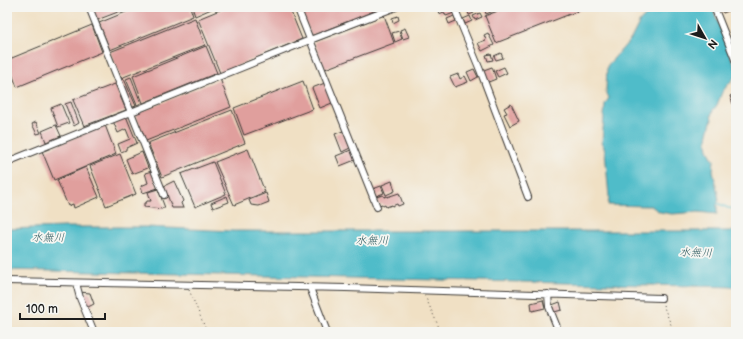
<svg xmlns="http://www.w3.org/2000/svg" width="743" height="339" font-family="'Balsamiq Sans','Klee One',sans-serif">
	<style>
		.water { fill: #4fbcc9; stroke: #366c72 }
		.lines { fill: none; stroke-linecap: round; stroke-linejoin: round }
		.stream { stroke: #4fbcc9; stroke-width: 1.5 }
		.building { fill: #e09f9d }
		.minor-casing { stroke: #3c3935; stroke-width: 8 }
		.path { stroke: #3c3935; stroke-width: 1; stroke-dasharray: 1 3; stroke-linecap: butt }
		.minor { stroke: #fff; stroke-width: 6 }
		.labels { text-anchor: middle; stroke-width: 3.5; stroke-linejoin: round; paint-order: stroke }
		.water-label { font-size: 11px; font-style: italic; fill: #305c61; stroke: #f6f6f2 }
	</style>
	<rect width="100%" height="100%" fill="#f6f6f2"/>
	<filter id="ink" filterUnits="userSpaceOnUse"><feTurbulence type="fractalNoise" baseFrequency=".025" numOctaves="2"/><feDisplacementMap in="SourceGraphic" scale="8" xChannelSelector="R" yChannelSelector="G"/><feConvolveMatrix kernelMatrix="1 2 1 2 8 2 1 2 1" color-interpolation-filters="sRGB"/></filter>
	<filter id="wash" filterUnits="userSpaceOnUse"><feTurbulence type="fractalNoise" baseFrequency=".012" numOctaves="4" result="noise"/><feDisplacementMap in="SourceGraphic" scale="16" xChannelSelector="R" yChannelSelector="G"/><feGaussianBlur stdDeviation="0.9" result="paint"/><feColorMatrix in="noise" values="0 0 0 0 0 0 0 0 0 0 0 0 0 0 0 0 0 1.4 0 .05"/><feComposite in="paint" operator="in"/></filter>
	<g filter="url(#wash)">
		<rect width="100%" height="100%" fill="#f0e0c4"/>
		<!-- water -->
		<path class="water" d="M655 7H712L736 70V75L722 92 717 105 713 110 711 116 712 119C707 136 703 145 714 160L713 170 719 200 717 203V214L698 212 672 214 660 212 651 206 608 205 609 197 605 151 602 142 605 104 609 98 606 91 607 66 631 39 640 21Z
			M65 227H146L233 231H736V287L7 270V229Z"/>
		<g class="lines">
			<!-- stream -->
			<path class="stream" d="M717 203 728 208 736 209"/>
		</g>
		<g id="blocks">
			<!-- building -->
			<path class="building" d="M92 7H131L97 20Z
				M138 7H190L193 16 110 50 99 23Z
				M192 7H216L195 16Z
				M227 7H289L302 39 220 73 198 19Z
				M304 7H384L311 36 300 9Z
				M439 7H452L454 13 446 16 444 12 439 14 437 8Z
				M466 7H472L474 13 469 15Z
				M484 7H503L486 14Z
				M508 7H588L496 43 485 16Z
				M720 7H729L731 10 723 13Z
				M480 13 482 17 475 20 473 16Z
				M384 15 394 43 325 69 314 42Z
				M398 16 399 20 393 23 392 18Z
				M454 16 456 21 449 24 447 19Z
				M470 16 472 21 465 24 463 19Z
				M195 18 205 45 121 78 110 52Z
				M92 25 102 52 17 87 7 60Z
				M405 28 409 37 403 39 400 30Z
				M399 31 402 39 395 42 392 33Z
				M488 33 494 45 482 51 478 43 486 40 484 35Z
				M206 46 217 73 143 103 133 76Z
				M501 53 503 58 496 60 494 56Z
				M491 54 493 60 488 61 486 55Z
				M492 67 496 79 486 83 481 71Z
				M504 67 507 73 498 77 495 71Z
				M474 69 478 77 471 81 467 72Z
				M458 74 460 79 465 76 468 82 455 87 450 77Z
				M131 77 141 103 137 105 126 79Z
				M124 79 136 106 131 108 120 81Z
				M220 79 231 107 146 141 135 114Z
				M303 81 313 109 244 135 234 108Z
				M325 83 332 103 320 108 312 88Z
				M115 84 126 110 84 126 73 100Z
				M736 93V103L733 104 730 96Z
				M71 102 79 123 74 126 65 104Z
				M61 104 69 123 58 127 51 108Z
				M511 104 519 121 510 126 504 114 507 113 504 108Z
				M232 110 245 143 162 177 148 143Z
				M126 116 137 143 126 148V150L121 152 118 144 130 139 126 129 118 133 113 121Z
				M36 122 41 133 37 134 32 124Z
				M56 125 61 136 46 142 42 131Z
				M105 125 116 154 54 180 42 151Z
				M343 131 350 148 342 152 335 134Z
				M248 149 265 192 234 205 215 162Z
				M351 150 355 160 340 166 336 156Z
				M142 152 148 168 132 174 126 159Z
				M120 154 136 194 106 206 90 166Z
				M213 162 226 194 195 207 181 174Z
				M86 167 99 197 74 208 73 204 68 206 57 180Z
				M152 171 158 188 143 193 141 186 148 183 145 173Z
				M174 181 183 201 181 203 183 208H172L164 186Z
				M392 181 395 191 386 195 382 185Z
				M381 186 384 193 376 196 373 189Z
				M158 189 165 208H162V209L144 207V203H146L147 201H151L148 192Z
				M266 193 269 202 259 206 251 205 249 200Z
				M399 193 403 204 398 206 397 204 392 206V205L386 207 385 205 383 206 382 204 379 205 376 197 383 195 384 197 387 196V197Z
				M227 196 229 202 213 208 211 203Z
				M79 292 90 293 94 304 86 308Z
				M543 300 545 308 532 311 531 303Z
				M560 302 562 310 554 312 552 305Z"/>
		</g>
	</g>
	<g filter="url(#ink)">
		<use href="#blocks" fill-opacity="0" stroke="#3c3935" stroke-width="1"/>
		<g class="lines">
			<defs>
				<path id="minor" d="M89 7 164 195
					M297 7 377 207
					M454 7 480 70 528 197
					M714 7 736 62
					M7 162 310 40 396 7
					M7 281 346 288 661 298
					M76 283 80 298 94 332
					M310 288 327 332
					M548 294 549 307 559 332"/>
			</defs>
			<!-- minor casing -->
			<use href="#minor" class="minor-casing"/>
			<!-- path -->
			<path class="path" d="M189 290 207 332
				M425 296 441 332
				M663 305 674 332"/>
			<!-- minor -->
			<use href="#minor" class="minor"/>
		</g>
	</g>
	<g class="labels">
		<!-- water labels -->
		<g class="water-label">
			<text transform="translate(48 237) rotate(1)" y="4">水無川</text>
			<text x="372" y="244">水無川</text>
			<text transform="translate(696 252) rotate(2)" y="4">水無川</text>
		</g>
	</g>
	<!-- margin -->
	<rect width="743" height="339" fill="none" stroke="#f6f6f2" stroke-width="24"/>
	<!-- north arrow -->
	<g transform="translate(705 38) rotate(129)" stroke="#f6f6f2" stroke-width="3" paint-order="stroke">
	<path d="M0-3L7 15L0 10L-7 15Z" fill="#1c1c1c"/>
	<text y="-6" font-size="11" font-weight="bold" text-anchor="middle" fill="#1c1c1c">N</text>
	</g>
	<!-- scale -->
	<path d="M20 313v6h85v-6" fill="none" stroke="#1c1c1c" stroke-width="2"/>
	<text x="26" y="313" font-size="12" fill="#1c1c1c" stroke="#f6f6f2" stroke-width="3" paint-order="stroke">100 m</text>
</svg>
